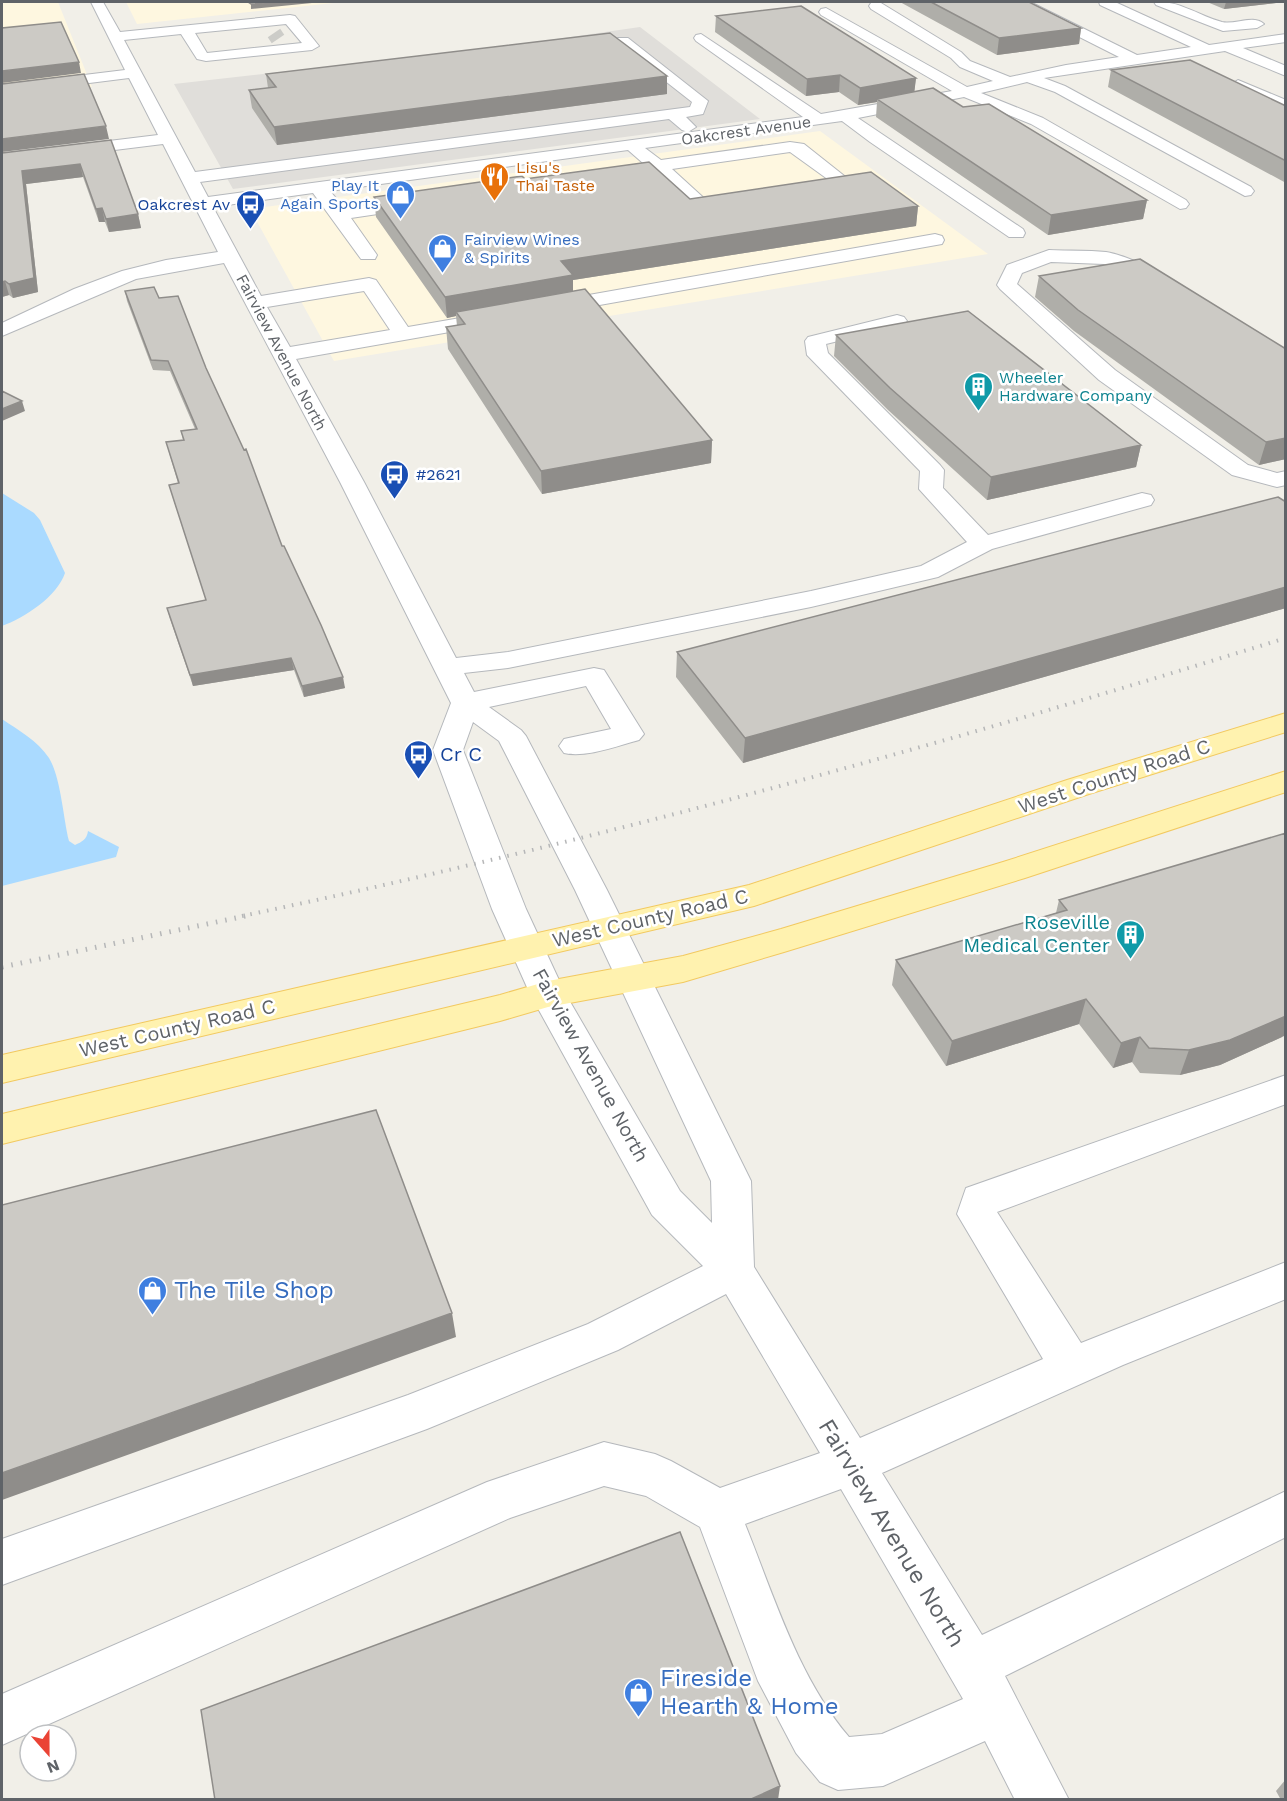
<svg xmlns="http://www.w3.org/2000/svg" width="1287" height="1801" font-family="'Work Sans',sans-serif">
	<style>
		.commercial { fill: #fef7e0 }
		.industrial { fill: #e0deda }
		.water { fill: #aadaff }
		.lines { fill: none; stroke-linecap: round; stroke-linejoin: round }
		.minor-tunnel { stroke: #ccccc8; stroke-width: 15; stroke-dasharray: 15 8; stroke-linecap: butt }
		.minor-casing { stroke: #b5b8bc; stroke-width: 2 }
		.major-casing { stroke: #f2c960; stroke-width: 2 }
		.minor { fill: #fff; fill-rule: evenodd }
		.major { fill: #fff2af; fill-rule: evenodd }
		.rail-far1 { stroke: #b6b7b8; stroke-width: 4; stroke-dasharray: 1.5 7; stroke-linecap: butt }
		.rail { stroke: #b6b7b8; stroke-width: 5; stroke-dasharray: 1.5 8; stroke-linecap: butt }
		.wall { fill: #afaea9 }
		.shaded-wall { fill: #8f8d8a }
		.building { fill: #cccac5; stroke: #8f8d8a; stroke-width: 1.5 }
		.labels { text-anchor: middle; stroke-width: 5; stroke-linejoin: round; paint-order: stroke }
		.far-street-label { font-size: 16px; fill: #5f6368; stroke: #fff }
		.far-food-label { font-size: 16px; fill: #c56008; stroke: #fff; text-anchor: start }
		.far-shop-label { font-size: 16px; fill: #366cbe; stroke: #fff; text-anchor: end }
		.far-transit-label { font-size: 16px; fill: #164399; stroke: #fff; text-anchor: end }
		.far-culture-label { font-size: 16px; fill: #0d838f; stroke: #fff; text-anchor: start }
		.transit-label { font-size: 20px; fill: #164399; stroke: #fff; text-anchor: start }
		.street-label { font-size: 20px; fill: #5f6368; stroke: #fff }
		.culture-label { font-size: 20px; fill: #0d838f; stroke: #fff; text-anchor: end }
		.near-shop-label { font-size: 24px; fill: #366cbe; stroke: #fff; text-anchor: start }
		.near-street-label { font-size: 24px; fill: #5f6368; stroke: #fff }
	</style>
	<rect width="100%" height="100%" fill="#f1efe8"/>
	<!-- commercial -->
	<path class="commercial" d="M2 2H58L92 87 2 97Z
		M126 2H343L137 24Z
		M820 131 988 254 334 361 250 209Z"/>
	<!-- industrial -->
	<path class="industrial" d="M640 27 760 119 233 189 174 84 487 49Z"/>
	<!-- water -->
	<path class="water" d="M2 493 34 513 40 520 65 573C57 597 24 618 2 626Z
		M2 719C18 730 38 741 49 758 61 778 63 817 69 841L75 845C82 842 87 839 88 831L119 847 116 857 2 886Z"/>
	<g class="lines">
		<!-- minor-tunnel -->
		<path class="minor-tunnel" d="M274 33 278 39"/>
		<defs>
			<path id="minor" d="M91 2H103L120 32 290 15 295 16 319 46 312 50 206 61 197 59 181 34 124 40 195 172 690 107 692 102 618 44 616 41 618 38H628L708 101 703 114 686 117 696 127 688 132 682 130 669 119 200 182 208 197 803 117 696 41 694 38 696 35 701 34 821 114 952 91 821 15 819 12 821 9 826 8 967 87 993 81 960 67 951 58 871 9 869 6 871 3H881L961 52 970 61 1010 77 1066 65 1119 57 1016 5 1015 2H1030L1137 55 1191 47 1100 5 1099 2H1115L1209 45 1286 34V42L1243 48 1286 66V76L1225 51 1044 78 1065 86 1251 187 1254 191 1251 195 1245 196 1055 92 1027 82 981 93 1043 118 1186 200 1189 204 1186 208 1180 209 1031 124 964 97 858 118 1023 229 1025 233 1023 237H1009L870 142 842 121 645 148 661 160 790 142 804 144 857 186 854 190C842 193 825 198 813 195L810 191 813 187 833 183 790 152 672 169 706 200 741 199 744 203 741 207C692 219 688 203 654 172L609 181 603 180 600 176 603 172 644 164 628 150 330 191 344 208 418 198 424 199 427 203 424 207 418 208 351 218 377 255 375 259H361L313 193 213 207 261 296 369 278 376 280 408 327 501 311 508 313 511 317 508 321 501 323 296 359 364 482 456 658 508 652 811 591 921 566 967 542 919 489 920 471 807 355 805 341 808 337 897 315 904 317 907 321 904 325 826 344 828 353 940 465 944 470 943 488 988 535 1142 493 1151 495 1154 500 1151 505 992 549 938 577 811 607 508 668 464 673 474 692 594 668 604 670 644 734 639 740C617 746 586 758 564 753L559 746 564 739 611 729 586 686 489 707 521 730 526 736 607 890 751 1181 754 1267 860 1438 1043 1359 957 1214 966 1188 1286 1075V1104L997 1212 1081 1343 1286 1262V1299L1123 1365 882 1473 982 1635 1286 1491V1537L1005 1676 1069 1800H1015L985 1741 883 1786 838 1790 820 1782 796 1753 758 1681 700 1527 646 1496 604 1486 510 1518 2 1745V1694L487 1482 604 1442 655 1454 671 1461 720 1488 820 1453 726 1294 618 1350 427 1429 2 1585V1539L408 1395 588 1324 703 1266 652 1215 530 994 492 909 433 750 451 703 340 482 224 263 136 279 2 336V323L74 289 122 271 166 260 218 252 163 144 2 164V154L158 135 129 78 2 94V85L125 70ZM286 24 302 43 207 53 195 33ZM364 291 390 330 290 347 267 307ZM473 722 499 741 575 890 711 1181 712 1223 680 1191 565 993 526 909 463 750ZM841 1489 963 1699 882 1734 849 1737C798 1677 774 1596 745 1524Z
				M1154 2C1179 0 1199 16 1222 22 1235 25 1254 14 1264 24L1257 28 1223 31 1156 5Z
				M1238 80 1286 100V111L1233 88 1230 85Z
				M935 234 942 236 944 240 942 244 549 314 542 312 539 308 542 304 549 302Z
				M1049 250C1068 251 1087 250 1106 252 1120 254 1161 270 1169 282L1166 286 1159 288 1104 264 1051 262 1022 273 1017 284 1115 370 1248 465 1277 473 1286 471V485L1277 487 1232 475 1099 380 1000 289 997 285 1007 265Z"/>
			<path id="major" d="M1286 713V732L1089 794 754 906 2 1083V1055L749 885 1067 780Z
				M1286 771V792L1025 878 784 952 683 982 548 1007 500 1021 2 1144V1114L500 995 548 981 683 956 781 929 1003 862Z"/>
		</defs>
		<!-- minor casing -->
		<use href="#minor" class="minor-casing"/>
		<!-- major casing -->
		<use href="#major" class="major-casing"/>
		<!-- minor -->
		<use href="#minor" class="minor"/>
		<!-- major -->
		<use href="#major" class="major"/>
		<!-- rail-far1 -->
		<path class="rail-far1" d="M242 916C595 842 942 745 1286 638"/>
		<!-- rail -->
		<path class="rail" d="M2 967 250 915"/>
	</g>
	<!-- wall -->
	<path class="wall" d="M900 2H1029L1081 28 1079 44 997 55Z
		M1207 2H1284L1224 9Z
		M716 16 916 78 914 92 963 107 1147 200 1143 219 1048 235 876 117 877 102 858 105 839 92 806 96 715 32Z
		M1111 70 1286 106V183L1108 87Z
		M266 74 667 76V94L277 145 252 108 249 90 268 88Z
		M111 140 138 214 141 228 109 232 105 222H99L83 177 26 184 38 292 13 298 9 295 2 297V153Z
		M525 179 690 199 918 206 916 226 573 280V291L712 440 711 463 542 494 448 349 446 327 457 326 456 316 447 318 376 217 374 197Z
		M1039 276 1286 349V459L1259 465 1074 331 1035 297Z
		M125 291 159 298 206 368 282 546 345 688 304 697 294 670 193 686 170 619 167 608 206 600 172 495 169 485 178 483 166 442 183 440 181 431 195 429 170 371 153 370 127 301Z
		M836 335 1141 445 1136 467 987 500 888 410 834 356Z
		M1286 502V608L743 763 676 677 677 652Z
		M1059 900 1282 1037 1220 1065 1180 1075 1140 1073 1132 1062 1113 1068 1079 1024 946 1066 892 985 896 960 1056 913Z
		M1286 1779V1800H1281L1276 1791Z"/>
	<!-- shaded-wall -->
	<path class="shaded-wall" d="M279 2H322L251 9V4Z
		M1226 2H1284L1224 9Z
		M1081 28 1079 44 997 55 999 38Z
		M79 62 81 73 2 83V84V71Z
		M840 75 839 92 806 96 807 79Z
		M667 76V94L277 145 274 127Z
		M916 78 914 95 877 99V102L858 105 860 88Z
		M106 126 109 139 2 152V153V139Z
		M80 164 83 177 26 184 38 292 13 298 9 284 22 171Z
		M1147 200 1143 219 1048 235 1051 215Z
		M918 206 916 226 573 280V296L456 312V316L447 318 445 297 561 261Z
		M102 208 105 222H99L96 209Z
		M138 214 141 228 109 232 106 219Z
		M5 281 9 295 2 297V282Z
		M22 401 25 411 2 421V409Z
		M1286 438V459L1259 465 1266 442Z
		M712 440 711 463 542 494 541 471Z
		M1141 445 1136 467 987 500 991 477Z
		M1286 587V608L743 763 745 738Z
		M291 658 294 670 193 686 190 675Z
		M343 677 345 688 304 697 302 686Z
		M1086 999 1079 1024 946 1066 952 1041Z
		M1286 1016V1035L1282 1037 1220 1065 1180 1075 1189 1050Z
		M1140 1037 1132 1062 1113 1068 1121 1043Z
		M452 1313 456 1337 2 1500V1473Z
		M780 1786 778 1800H749Z"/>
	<!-- building -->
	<path class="building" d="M248 2H279L251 4Z
		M931 2H1029L1081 28 999 38Z
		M801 6 916 78 860 88 840 75 807 79 716 16Z
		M61 22 79 62 2 71V28Z
		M610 33 667 76 274 127 249 90 276 87 266 74Z
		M1190 60 1286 106V161L1111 70Z
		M84 74 106 126 2 139V84Z
		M933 88 963 107 989 104 1147 200 1051 215 877 99Z
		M111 140 138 214 106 219 102 208 96 209 80 164 22 171 34 278 9 284 5 281 2 282V153Z
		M649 162 690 199 871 172 918 206 561 261 573 275 445 297 374 197 522 176 525 179Z
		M1140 259 1286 349V438L1266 442 1078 310 1039 276Z
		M154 287 159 298 178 296 206 368 244 450 246 449 282 546H284L321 625 343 677 302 686 291 658 190 675 167 608 206 600 169 485 179 483 166 442 184 440 181 431 197 429 168 361 151 360 125 291Z
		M585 289 712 440 541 471 446 327 465 324 456 312Z
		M968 311 1141 445 991 477 890 388 836 335Z
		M2 391 22 401 2 409Z
		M1278 497 1286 502V587L745 738 677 652Z
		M1286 833V1016L1230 1040 1189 1050 1149 1048 1140 1037 1121 1043 1086 999 952 1041 896 960 1067 910 1059 900Z
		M376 1110 452 1313 2 1473V1205Z
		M680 1532 780 1786 749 1800H215L201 1710Z"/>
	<!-- icons -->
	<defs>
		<symbol id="restaurant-pin" viewBox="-11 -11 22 30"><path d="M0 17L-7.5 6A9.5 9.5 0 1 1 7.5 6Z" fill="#e8710a" stroke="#fff"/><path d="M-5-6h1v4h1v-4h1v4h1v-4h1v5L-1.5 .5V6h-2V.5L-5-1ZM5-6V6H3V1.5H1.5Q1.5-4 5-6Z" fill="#fff"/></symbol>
		<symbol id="shop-pin" viewBox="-11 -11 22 30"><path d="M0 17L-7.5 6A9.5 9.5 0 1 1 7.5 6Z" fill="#3f7fe0" stroke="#fff"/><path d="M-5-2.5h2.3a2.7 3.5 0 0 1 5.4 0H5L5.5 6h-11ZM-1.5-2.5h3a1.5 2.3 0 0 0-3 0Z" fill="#fff"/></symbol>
		<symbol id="bus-pin" viewBox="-11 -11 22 30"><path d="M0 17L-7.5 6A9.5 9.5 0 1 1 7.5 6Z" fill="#1a4fb4" stroke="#fff"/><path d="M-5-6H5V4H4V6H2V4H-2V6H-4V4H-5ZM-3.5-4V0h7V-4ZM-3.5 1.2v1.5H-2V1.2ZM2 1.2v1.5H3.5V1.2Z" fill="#fff"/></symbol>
		<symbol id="building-pin" viewBox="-11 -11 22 30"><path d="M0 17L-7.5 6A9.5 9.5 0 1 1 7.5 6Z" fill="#0f9aa8" stroke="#fff"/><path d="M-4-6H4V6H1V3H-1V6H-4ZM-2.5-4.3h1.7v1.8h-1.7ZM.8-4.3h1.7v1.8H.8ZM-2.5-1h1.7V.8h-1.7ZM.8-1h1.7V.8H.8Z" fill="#fff"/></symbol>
	</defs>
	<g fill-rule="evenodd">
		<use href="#restaurant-pin" x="478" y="160" width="33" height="45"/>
		<use href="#shop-pin" x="384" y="178" width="33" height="45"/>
		<use href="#bus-pin" x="234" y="188" width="33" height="45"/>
		<use href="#shop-pin" x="426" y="232" width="33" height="45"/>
		<use href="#building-pin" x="962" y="370" width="33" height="45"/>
		<use href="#bus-pin" x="378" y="458" width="33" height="45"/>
		<use href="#bus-pin" x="402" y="738" width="33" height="45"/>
		<use href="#building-pin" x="1114" y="918" width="33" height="45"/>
		<use href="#shop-pin" x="136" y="1274" width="33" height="45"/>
		<use href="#shop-pin" x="622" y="1676" width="33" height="45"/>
	</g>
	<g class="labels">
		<!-- far-street labels -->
		<g class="far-street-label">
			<text transform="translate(746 130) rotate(-8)" y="6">Oakcrest Avenue</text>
			<text transform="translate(282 352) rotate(62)" y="6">Fairview Avenue North</text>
		</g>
		<!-- far-food labels -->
		<g class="far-food-label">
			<text x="516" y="173">Lisu's<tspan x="516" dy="18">Thai Taste</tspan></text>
		</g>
		<!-- far-shop labels -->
		<g class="far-shop-label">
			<text x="379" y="191">Play It<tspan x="379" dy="18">Again Sports</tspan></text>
			<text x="464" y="245" text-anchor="start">Fairview Wines<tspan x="464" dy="18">&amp; Spirits</tspan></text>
		</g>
		<!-- far-transit labels -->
		<g class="far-transit-label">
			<text x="230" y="210">Oakcrest Av</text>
			<text x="416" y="480" text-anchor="start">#2621</text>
		</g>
		<!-- far-culture labels -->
		<g class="far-culture-label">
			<text x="999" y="383">Wheeler<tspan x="999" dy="18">Hardware Company</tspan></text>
		</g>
		<!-- transit labels -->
		<g class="transit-label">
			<text x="440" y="761">Cr C</text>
		</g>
		<!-- street labels -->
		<g class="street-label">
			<text transform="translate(1114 776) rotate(-18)" y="7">West County Road C</text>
			<text transform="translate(650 918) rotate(-13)" y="7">West County Road C</text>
			<text transform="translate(177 1028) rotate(-13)" y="7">West County Road C</text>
			<text transform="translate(591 1065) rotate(61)" y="7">Fairview Avenue North</text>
		</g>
		<!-- culture labels -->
		<g class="culture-label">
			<text x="1110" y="929">Roseville<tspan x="1110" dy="23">Medical Center</tspan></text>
		</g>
		<!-- near-shop labels -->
		<g class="near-shop-label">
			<text x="174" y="1298">The Tile Shop</text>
			<text x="660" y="1686">Fireside<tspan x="660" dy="28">Hearth &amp; Home</tspan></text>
		</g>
		<!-- near-street labels -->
		<g class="near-street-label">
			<text transform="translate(892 1533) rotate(59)" y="8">Fairview Avenue North</text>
		</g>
	</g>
	<!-- border -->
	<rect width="1287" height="1801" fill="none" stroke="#5f6368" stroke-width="6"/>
	<!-- north arrow -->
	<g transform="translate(48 1753) rotate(159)"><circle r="28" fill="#ffffff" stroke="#bfc1c3" stroke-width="1.5"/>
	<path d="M0-4.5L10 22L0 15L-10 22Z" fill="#ea4335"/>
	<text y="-9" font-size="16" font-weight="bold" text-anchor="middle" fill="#5f6368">N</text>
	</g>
</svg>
